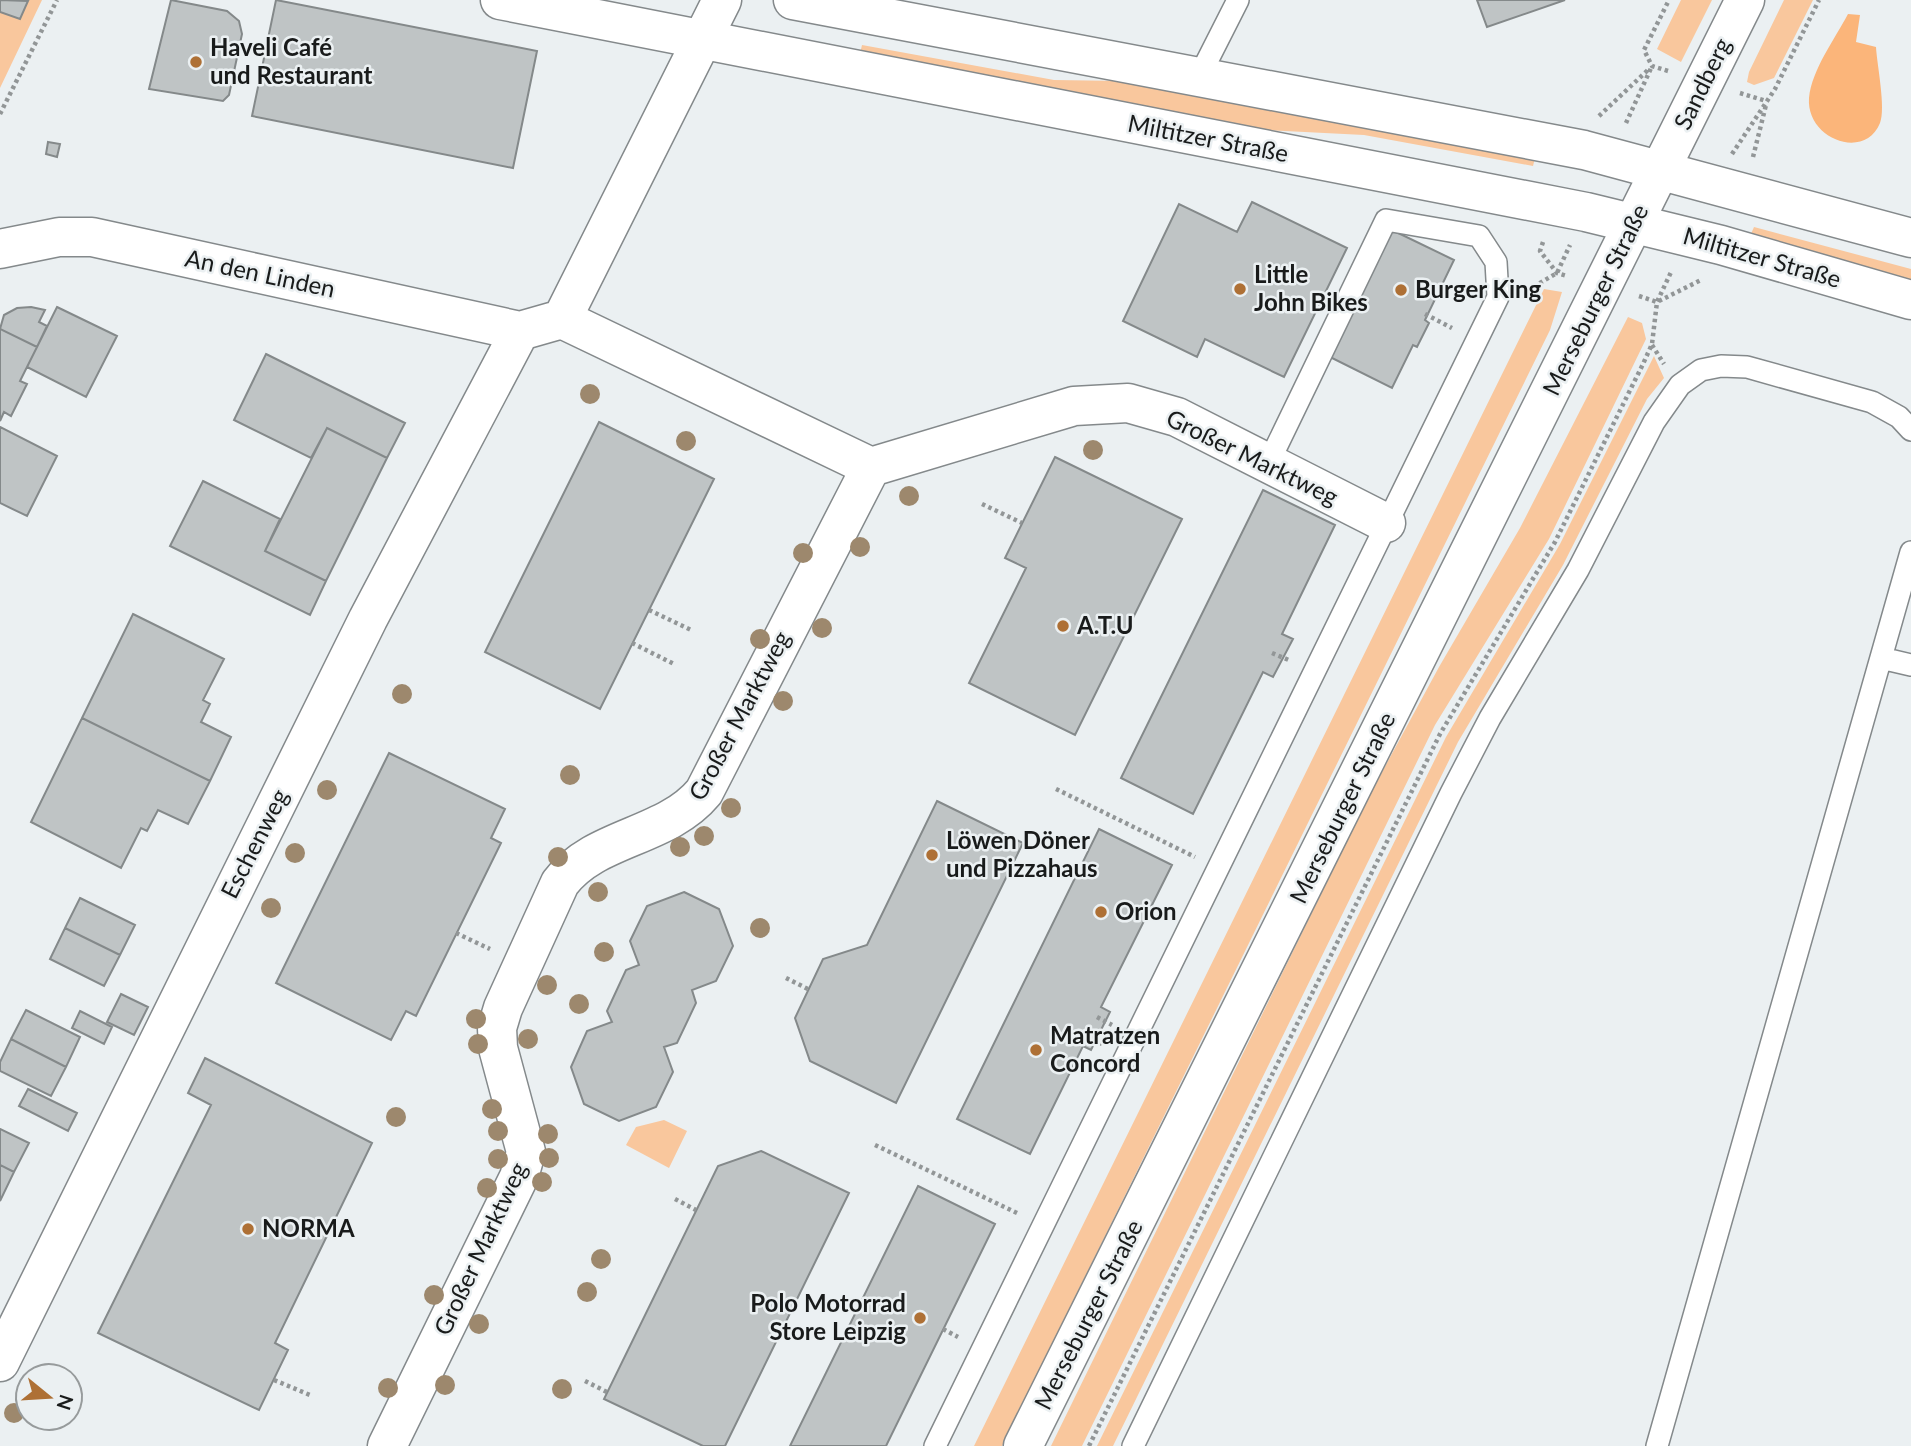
<svg xmlns="http://www.w3.org/2000/svg" width="1911" height="1446" font-family="Lato,sans-serif">
	<style>
		.green { fill: #f9c79d }
		.water { fill: #fbb57a }
		.building { fill: #bfc4c5; stroke: #84898a; stroke-width: 2 }
		.lines { fill: none; stroke-linecap: round; stroke-linejoin: round }
		.service-casing { stroke: #84898b; stroke-width: 24 }
		.minor-casing { stroke: #84898b; stroke-width: 41 }
		.tertiary-casing { stroke: #84898b; stroke-width: 41 }
		.primary-casing { stroke: #84898b; stroke-width: 41 }
		.path { stroke: #929697; stroke-width: 4.5; stroke-dasharray: 3.5 3.5; stroke-linecap: butt }
		.service { stroke: #fff; stroke-width: 21 }
		.minor { stroke: #fff; stroke-width: 38 }
		.tertiary { stroke: #fff; stroke-width: 38 }
		.primary { stroke: #fff; stroke-width: 38 }
		.tree { fill: #9d886d }
		.poi-dot { fill: #ae7035; stroke: #ebf0f2; stroke-width: 2.5 }
		.labels { text-anchor: middle; stroke-width: 5; stroke-linejoin: round; paint-order: stroke }
		.poi-label { font-size: 24px; font-weight: bold; fill: #191b1b; stroke: #ebf0f2; text-anchor: start }
		.street-label { font-size: 24px; fill: #191b1b; stroke: #ebf0f2 }
	</style>
	<rect width="100%" height="100%" fill="#ebf0f2"/>
	<!-- green -->
	<path class="green" d="M0 0H42L0 88Z
		M1681 0H1712L1681 62 1657 49Z
		M1784 0H1813L1774 78 1754 85 1747 82 1749 72Z
		M862 45 1054 80 1121 81 1535 158 1533 166 1364 135 1248 129 859 58Z
		M1754 227 1911 269V281L1751 234Z
		M1544 289 1562 292 1550 330 1002 1446H974Z
		M1628 317 1642 323 1646 339 1549 539 1435 725 1082 1446H1051L1369 796 1439 667 1520 528Z
		M1654 356 1664 378 1647 399 1563 565 1458 742 1113 1446H1097L1446 737 1560 544Z
		M664 1120 687 1131 669 1168 626 1145 636 1127Z"/>
	<!-- water -->
	<path class="water" d="M1848 14 1860 15 1856 42 1876 47C1877 65 1886 108 1880 123 1865 161 1806 139 1809 98 1812 69 1835 39 1848 14Z"/>
	<!-- building -->
	<path class="building" d="M0 0 28 1 20 19 0 12Z
		M171 0 227 11 239 21 242 34 229 95 223 101 149 89Z
		M276 0 537 51 513 168 252 116Z
		M1477 0H1565L1487 27Z
		M48 142 60 144 57 157 46 154Z
		M1252 202 1347 248 1284 377 1205 339 1197 357 1123 321 1179 204 1237 232Z
		M1392 230 1454 260 1425 320 1429 323 1417 347 1413 345 1392 388 1330 357Z
		M31 307 45 310 39 322 47 326 37 347 0 329 4 315 17 308Z
		M57 307 117 336 86 397 27 367Z
		M0 329 37 347 20 381 27 384 11 416 4 412 0 421Z
		M266 354 405 423 387 458 327 428 311 458 234 420Z
		M599 422 714 479 600 709 485 652Z
		M0 427 57 456 27 516 0 503Z
		M327 428 387 458 326 581 265 551Z
		M1055 457 1182 519 1075 735 969 683 1026 568 1005 558Z
		M203 481 280 519 265 551 326 581 310 615 170 546Z
		M1263 490 1335 525 1282 634 1293 639 1273 677 1263 672 1193 814 1121 778Z
		M133 614 224 659 203 700 210 704 201 722 231 737 210 781 82 718Z
		M82 718 210 781 188 824 158 810 147 831 141 828 121 868 31 822Z
		M389 753 505 809 491 838 501 843 416 1016 406 1011 391 1040 276 983Z
		M937 801 1023 843 896 1103 810 1061 795 1018 823 959 867 945Z
		M1099 829 1172 865 1101 1007 1110 1012 1091 1050 1083 1046 1030 1154 957 1119Z
		M684 892 719 909 733 946 716 981 692 990 696 1003 677 1043 664 1047 673 1072 656 1107 619 1121 584 1104 571 1067 587 1031 612 1022 607 1011 626 970 639 965 630 941 647 906Z
		M80 898 135 925 120 955 65 928Z
		M65 928 120 955 104 986 50 959Z
		M121 994 148 1007 134 1035 107 1022Z
		M26 1010 80 1037 66 1067 11 1039Z
		M80 1011 112 1027 104 1044 72 1028Z
		M11 1039 66 1067 51 1096 0 1071V1062Z
		M205 1058 372 1143 275 1343 288 1350 259 1410 98 1333 211 1105 188 1093Z
		M28 1089 77 1113 68 1131 19 1106Z
		M0 1129 29 1143 14 1172 0 1165Z
		M761 1151 849 1193 725 1446H703L604 1399 718 1166Z
		M0 1165 14 1172 0 1201Z
		M918 1186 995 1224 886 1446H790Z"/>
	<g class="lines">
		<defs>
			<path id="service" d="M1199 77 1238 0
				M1881 658 1911 665
				M935 1446 1498 297 1496 262 1479 236 1386 220 1268 464
				M1133 1446 1451 793 1490 718 1578 570 1654 422 1680 385 1701 370 1721 366 1747 367 1872 402 1899 417 1911 430
				M1657 1446 1911 552"/>
			<path id="minor" d="M0 249 59 237H92L520 331 562 319 722 0
				M562 319 871 467 1074 406 1128 403 1177 417 1386 523
				M0 1362 368 619 520 331
				M387 1446 519 1177 526 1152 498 1048 497 1028 503 1008 560 883C595 836 666 838 704 792L871 467"/>
			<path id="tertiary" d="M500 0 1586 212 1721 245 1911 300
				M793 0 1584 150 1911 238"/>
			<path id="primary" d="M1023 1446 1745 0"/>
		</defs>
		<!-- service casing -->
		<use href="#service" class="service-casing"/>
		<!-- minor casing -->
		<use href="#minor" class="minor-casing"/>
		<!-- tertiary casing -->
		<use href="#tertiary" class="tertiary-casing"/>
		<!-- primary casing -->
		<use href="#primary" class="primary-casing"/>
		<!-- path -->
		<path class="path" d="M1668 71 1652 66 1644 50 1669 0
			M1740 93 1766 101
			M0 114 57 0
			M1599 116 1649 69
			M1626 123 1652 66
			M1732 154 1775 89 1819 0
			M1753 157 1766 105
			M1543 242 1540 251 1557 273 1567 276
			M1639 296 1657 302 1701 280
			M1527 299 1533 287 1557 273 1570 245
			M1425 314 1452 328
			M1652 345 1664 364
			M982 504 1022 523
			M649 610 691 630
			M632 643 674 664
			M1272 653 1291 661
			M1056 789 1195 857
			M456 933 490 949
			M786 978 808 989
			M1097 1017 1112 1025
			M1088 1037 1102 1044
			M875 1145 1017 1213
			M675 1199 696 1210
			M943 1329 958 1337
			M274 1380 310 1395
			M585 1381 607 1392
			M1089 1446 1440 734 1555 542 1643 364 1652 344 1657 302 1672 270"/>
		<!-- service -->
		<use href="#service" class="service"/>
		<!-- minor -->
		<use href="#minor" class="minor"/>
		<!-- tertiary -->
		<use href="#tertiary" class="tertiary"/>
		<!-- primary -->
		<use href="#primary" class="primary"/>
	</g>
	<!-- trees -->
	<g class="tree">
		<circle cx="590" cy="394" r="10"/>
		<circle cx="686" cy="441" r="10"/>
		<circle cx="1093" cy="450" r="10"/>
		<circle cx="909" cy="496" r="10"/>
		<circle cx="860" cy="547" r="10"/>
		<circle cx="803" cy="553" r="10"/>
		<circle cx="822" cy="628" r="10"/>
		<circle cx="760" cy="639" r="10"/>
		<circle cx="402" cy="694" r="10"/>
		<circle cx="783" cy="701" r="10"/>
		<circle cx="570" cy="775" r="10"/>
		<circle cx="327" cy="790" r="10"/>
		<circle cx="731" cy="808" r="10"/>
		<circle cx="704" cy="836" r="10"/>
		<circle cx="680" cy="847" r="10"/>
		<circle cx="295" cy="853" r="10"/>
		<circle cx="558" cy="857" r="10"/>
		<circle cx="598" cy="892" r="10"/>
		<circle cx="271" cy="908" r="10"/>
		<circle cx="760" cy="928" r="10"/>
		<circle cx="604" cy="952" r="10"/>
		<circle cx="547" cy="985" r="10"/>
		<circle cx="579" cy="1004" r="10"/>
		<circle cx="476" cy="1019" r="10"/>
		<circle cx="528" cy="1039" r="10"/>
		<circle cx="478" cy="1044" r="10"/>
		<circle cx="492" cy="1109" r="10"/>
		<circle cx="396" cy="1117" r="10"/>
		<circle cx="498" cy="1131" r="10"/>
		<circle cx="548" cy="1134" r="10"/>
		<circle cx="549" cy="1158" r="10"/>
		<circle cx="498" cy="1159" r="10"/>
		<circle cx="542" cy="1182" r="10"/>
		<circle cx="487" cy="1188" r="10"/>
		<circle cx="601" cy="1259" r="10"/>
		<circle cx="587" cy="1292" r="10"/>
		<circle cx="434" cy="1295" r="10"/>
		<circle cx="479" cy="1324" r="10"/>
		<circle cx="445" cy="1385" r="10"/>
		<circle cx="388" cy="1388" r="10"/>
		<circle cx="562" cy="1389" r="10"/>
		<circle cx="14" cy="1413" r="10"/>
	</g>
	<!-- markers -->
	<g class="poi-dot">
		<circle cx="196" cy="62" r="7"/>
		<circle cx="1240" cy="289" r="7"/>
		<circle cx="1401" cy="290" r="7"/>
		<circle cx="1063" cy="626" r="7"/>
		<circle cx="932" cy="855" r="7"/>
		<circle cx="1101" cy="912" r="7"/>
		<circle cx="1036" cy="1050" r="7"/>
		<circle cx="248" cy="1229" r="7"/>
		<circle cx="920" cy="1318" r="7"/>
	</g>
	<g class="labels">
		<!-- poi labels -->
		<g class="poi-label">
			<text x="210" y="56">Haveli Café<tspan x="210" dy="28">und Restaurant</tspan></text>
			<text x="1254" y="283">Little<tspan x="1254" dy="28">John Bikes</tspan></text>
			<text x="1415" y="298">Burger King</text>
			<text x="1077" y="634">A.T.U</text>
			<text x="946" y="849">Löwen Döner<tspan x="946" dy="28">und Pizzahaus</tspan></text>
			<text x="1115" y="920">Orion</text>
			<text x="1050" y="1044">Matratzen<tspan x="1050" dy="28">Concord</tspan></text>
			<text x="262" y="1237">NORMA</text>
			<text x="906" y="1312" text-anchor="end">Polo Motorrad<tspan x="906" dy="28">Store Leipzig</tspan></text>
		</g>
		<!-- street labels -->
		<g class="street-label">
			<text transform="translate(1703 84) rotate(-64)" y="8">Sandberg</text>
			<text transform="translate(1208 139) rotate(11)" y="8">Miltitzer Straße</text>
			<text transform="translate(1762 258) rotate(16)" y="8">Miltitzer Straße</text>
			<text transform="translate(260 274) rotate(12)" y="8">An den Linden</text>
			<text transform="translate(1596 300) rotate(-64)" y="8">Merseburger Straße</text>
			<text transform="translate(1252 458) rotate(26)" y="8">Großer Marktweg</text>
			<text transform="translate(740 716) rotate(-62)" y="8">Großer Marktweg</text>
			<text transform="translate(1343 808) rotate(-64)" y="8">Merseburger Straße</text>
			<text transform="translate(255 844) rotate(-63)" y="8">Eschenweg</text>
			<text transform="translate(481 1249) rotate(-65)" y="8">Großer Marktweg</text>
			<text transform="translate(1089 1315) rotate(-63)" y="8">Merseburger Straße</text>
		</g>
	</g>
	<!-- north arrow -->
	<g transform="translate(49 1397) rotate(108)"><circle r="33" fill="#ebf0f2" stroke="#979b9c" stroke-width="2"/>
	<path d="M0-5L12 26L0 18L-12 26Z" fill="#ae7035"/>
	<text y="-10" font-size="19" font-weight="bold" text-anchor="middle" fill="#191b1b">N</text>
	</g>
</svg>
